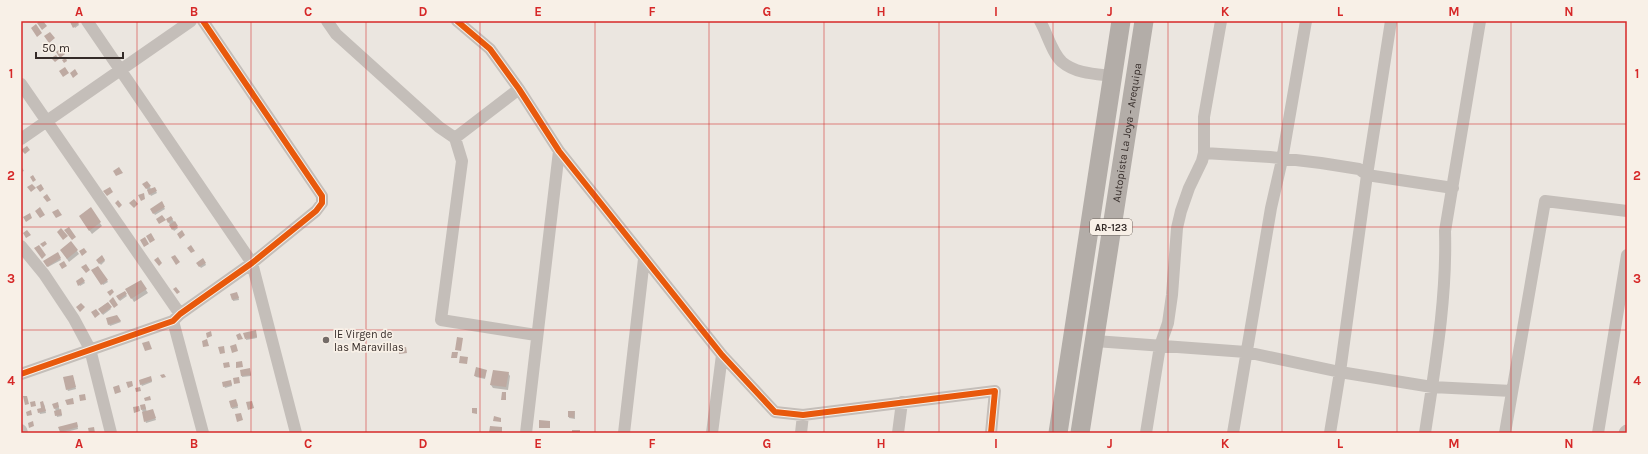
<svg xmlns="http://www.w3.org/2000/svg" width="1648" height="454" font-family="Karla,sans-serif">
	<style>
		.shadow { fill: #0003 }
		.building { fill: #beaaa2 }
		.lines { fill: none; stroke-linecap: round; stroke-linejoin: round }
		.minor { stroke: #c4beb9; stroke-width: 12 }
		.tertiary { stroke: #c4beb9; stroke-width: 15 }
		.primary { stroke: #b3ada8; stroke-width: 19 }
		.cycleway-casing { stroke: #f8f0e7; stroke-width: 8 }
		.cycleway { stroke: #e8590c; stroke-width: 6 }
		.grid { fill: none; stroke: #d62828; stroke-width: 1; stroke-opacity: 0.55 }
		.poi-dot { fill: #746c68; stroke: #f8f0e7; stroke-width: 1.5 }
		.labels { text-anchor: middle; stroke-width: 3.5; stroke-linejoin: round; paint-order: stroke }
		.shield { fill: #f8f0e7; stroke: #6f6661; stroke-width: 1 }
		.shield-label { font-size: 10px; font-weight: bold; fill: #342b28 }
		.street-label { font-size: 11px; fill: #342b28; stroke: #f8f0e7 }
		.poi-label { font-size: 11px; fill: #342b28; stroke: #f8f0e7; text-anchor: start }
		.neatline { fill: none; stroke: #d62828; stroke-width: 1.5 }
		.grid-label { font-size: 13px; text-anchor: middle; font-weight: bold; fill: #d62828 }
	</style>
	<rect width="100%" height="100%" fill="#ebe6e0"/>
	<!-- shadow -->
	<path class="shadow" d="M73 21H77L79 25 75 28 71 22Z
		M21 166 24 171 21 172Z
		M147 182 151 189 154 188 157 193 151 196 144 184Z
		M161 203 165 209 155 215 151 209Z
		M90 209 102 226 92 234 82 220Z
		M171 217 178 228 174 231 167 220Z
		M71 242 79 254 69 262 63 253Z
		M58 253 61 260 48 267 45 261Z
		M102 257 105 261 101 265 97 260Z
		M203 259 206 265 201 268 197 263Z
		M98 267 108 282 103 285 92 271Z
		M82 278 85 283 80 286 77 282Z
		M140 281 148 293 134 302 127 290Z
		M124 292 127 296 120 301 117 297Z
		M232 295H238L239 300 233 301Z
		M107 303 111 309 103 315 99 309Z
		M116 316 121 322 110 326 109 324Z
		M256 333 257 338 246 340V339Z
		M241 370 250 371 251 376 242 377Z
		M486 371 485 379 476 377 475 376Z
		M508 373 510 376 508 390 493 388 491 385Z
		M73 377 76 389 68 391 67 389Z
		M151 378 152 382 142 386 141 384Z
		M231 382 232 386 225 388 223 383Z
		M237 402 238 408 232 409V408Z
		M44 404 46 413 40 414 38 409H42Z
		M58 405 62 416 57 417 55 408Z
		M145 406 147 412H153L156 420 146 423 142 410Z
		M575 412V419L569 418V417Z
		M77 424 78 429 62 433 61 432 59 427Z"/>
	<!-- building -->
	<path class="building" d="M40 21H43L47 26 42 30 37 23Z
		M71 21H78L79 23 73 28 70 22Z
		M36 24 42 33 37 37 31 28Z
		M50 32 55 38 49 43 44 36Z
		M61 48 65 54 60 58 56 52Z
		M56 55 59 59 55 62 51 58Z
		M66 58 67 61 64 63 62 60Z
		M65 67 69 73 63 77 59 71Z
		M75 69 78 74 73 78 70 73Z
		M27 146 30 150 25 154 21 150Z
		M119 167 123 173 116 176 113 171Z
		M33 175 36 180 33 182 30 177Z
		M147 181 151 186 146 189 142 184Z
		M32 184 36 188 31 192 27 187Z
		M41 184 44 189 40 192 36 187Z
		M110 187 113 192 107 196 103 191Z
		M155 187 157 191 149 195 147 190Z
		M144 193 145 199 141 201 138 195Z
		M47 194 51 200 47 202 43 197Z
		M134 199 138 204 134 208 129 203Z
		M118 200 122 205 119 208 115 203Z
		M162 201 165 207 153 214 150 209Z
		M40 207 45 215 40 218 35 211Z
		M91 207 101 222 89 231 79 216Z
		M58 209 62 215 56 218 52 212Z
		M30 213 32 218 26 222 23 217Z
		M162 215 166 220 159 224 156 219Z
		M171 216 173 219 168 223 166 219Z
		M175 221 178 226 172 230 169 225Z
		M69 227 76 237 72 240 64 230Z
		M61 228 68 236 63 240 57 232Z
		M27 230 31 235 26 238 23 233Z
		M182 230 185 235 180 239 177 234Z
		M151 233 155 240 150 243 146 236Z
		M145 237 149 244 144 247 140 240Z
		M45 241 47 244 43 247 40 244Z
		M71 241 78 250 67 259 60 250Z
		M39 245 46 255 42 259 34 248Z
		M191 245 195 251 191 253 187 248Z
		M84 248 87 252 82 256 79 251Z
		M58 252 61 258 47 267 43 261Z
		M102 255 105 260 99 264 96 260Z
		M175 255 180 262 176 265 171 257Z
		M158 257 162 263 159 266 154 260Z
		M203 258 206 263 199 267 196 263Z
		M64 261 67 266 62 269 59 264Z
		M86 264 90 270 86 273 81 267Z
		M98 266 108 280 101 285 91 270Z
		M82 277 85 281 78 286 76 281Z
		M141 280 147 289 131 299 125 289Z
		M176 287 180 292 177 294 173 289Z
		M112 289 114 292 110 296 107 292Z
		M125 291 127 294 119 300 116 296Z
		M237 292 239 298 232 300 230 294Z
		M113 297 118 305 114 308 109 301Z
		M108 302 112 307 102 314 98 309Z
		M81 303 85 307 80 312 76 307Z
		M96 309 100 314 95 318 91 312Z
		M117 315 121 321 108 325 106 318Z
		M256 330 257 337 245 339 243 333Z
		M211 331 212 336 207 338 206 333Z
		M240 333 243 339 238 340 236 335Z
		M457 337 463 338 461 351 455 350Z
		M207 339 209 346 203 347 202 341Z
		M149 341 152 349 145 351 142 343Z
		M236 344 238 351 232 353 230 346Z
		M224 346 225 353 220 354 218 347Z
		M406 347 407 353 399 354V348Z
		M452 352H458L457 358H451Z
		M460 356 468 357 467 364 459 363Z
		M242 361 243 367 236 368V362Z
		M229 362 230 367 224 368 223 363Z
		M476 367 487 370 485 378 474 376Z
		M250 368 251 375 241 376 240 370Z
		M493 370 509 372 506 387 490 385Z
		M164 374 166 377 162 378 160 375Z
		M73 375 76 387 66 390 63 377Z
		M151 376 152 381 140 385 139 380Z
		M239 377 240 383 234 384 233 378Z
		M231 380 232 385 223 387 222 382Z
		M132 381 133 386 128 388 126 382Z
		M119 385 121 392 115 394 113 387Z
		M140 387 141 391 136 392 135 388Z
		M502 392H506V400H501Z
		M85 394 86 400 80 401 79 395Z
		M23 396H27L29 404 25 405Z
		M150 396 151 400 145 401 144 398Z
		M73 398 74 404 67 405 65 400Z
		M236 399 238 406 231 408 229 401Z
		M35 401 36 406 31 407 30 402Z
		M43 401 46 411 38 413 37 409 41 408 40 402Z
		M252 401 254 408 248 410 246 402Z
		M58 402 59 407 54 409 52 404Z
		M145 404 146 409 141 410 140 405Z
		M139 406 140 411 134 413 133 407Z
		M472 408H477V414L472 413Z
		M61 409 62 415 55 416 54 411Z
		M153 409 156 418 144 422 142 412Z
		M31 410 32 415 27 416 26 412Z
		M568 411H575L574 418 568 417Z
		M241 413 243 420 237 422 235 414Z
		M494 416 501 418V422L493 421Z
		M539 420 550 421V428H539Z
		M33 421 34 426 29 428 28 423Z
		M77 422 78 427 60 432 58 427Z
		M490 426 502 427V433H489Z
		M94 427 95 433H89L88 428Z
		M572 430H580V433H572Z"/>
	<g class="lines">
		<!-- minor -->
		<path class="minor" d="M87 21 252 263 296 433
			M327 21 336 34 439 127 455 138 462 161 441 320 536 335
			M457 21 490 49 519 89 559 151 722 355 775 412 803 415 995 391 991 433
			M1040 21C1047 33 1052 53 1062 62 1076 74 1097 74 1113 76
			M21 84 180 314
			M455 138 519 89
			M21 139 191 21
			M1204 153 1270 157 1321 163 1359 169 1367 175 1453 188
			M21 246 44 274 74 319 90 349 111 433
			M173 321 203 433
			M1095 341 1246 352 1340 372 1432 387 1512 391
			M21 374 173 321 180 314 252 263 316 211 322 203V196L203 21
			M21 430 22 433
			M526 433 559 151
			M624 433 644 259
			M712 433 722 355
			M801 433 803 415
			M898 433 902 402
			M1146 433 1160 346 1168 323 1172 295 1177 228 1181 211 1189 188 1202 161 1204 153V117L1221 21
			M1233 433 1271 208 1282 160 1306 21
			M1330 433 1340 372 1367 175 1391 21
			M1425 433C1435 366 1447 299 1445 231L1480 21
			M1505 433 1545 201 1627 211
			M1598 433 1627 255"/>
		<!-- tertiary -->
		<path class="tertiary" d="M1626 433 1627 432"/>
		<!-- primary -->
		<g class="primary">
			<path d="M1058 433 1121 21"/>
			<path id="s1" d="M1080 433 1144 21"/>
		</g>
		<defs>
			<path id="cycleway" d="M457 21 490 49 519 89 559 151 722 355 775 412 803 415 995 391 991 433
				M21 374 173 321 180 314 252 263 316 211 322 203V196L203 21"/>
		</defs>
		<!-- cycleway casing -->
		<use href="#cycleway" class="cycleway-casing"/>
		<!-- cycleway -->
		<use href="#cycleway" class="cycleway"/>
	</g>
	<!-- grid -->
	<path class="grid" d="M137 21V433M251 21V433M366 21V433M480 21V433M595 21V433M709 21V433M824 21V433M939 21V433M1053 21V433M1168 21V433M1282 21V433M1397 21V433M1511 21V433M21 124H1627M21 227H1627M21 330H1627"/>
	<!-- markers -->
	<circle class="poi-dot" cx="326" cy="340" r="4"/>
	<g class="labels">
		<!-- shield labels -->
		<rect class="shield" x="1090" y="219" width="42" height="16" rx="3"/>
		<g class="shield-label">
			<text x="1111" y="231">AR-123</text>
		</g>
		<!-- street labels -->
		<g class="street-label">
			<text dy="4" stroke="none"><textPath href="#s1" startOffset="304">Autopista La Joya - Arequipa</textPath></text>
		</g>
		<!-- poi labels -->
		<g class="poi-label">
			<text x="334" y="338">IE Virgen de<tspan x="334" dy="13">las Maravillas</tspan></text>
		</g>
	</g>
	<!-- border -->
	<rect width="1648" height="454" fill="none" stroke="#f8f0e7" stroke-width="44"/>
	<!-- scale -->
	<path d="M36 52v6h87v-6" fill="none" stroke="#342b28" stroke-width="2"/>
	<text x="42" y="52" font-size="12" fill="#342b28" stroke="#f8f0e7" stroke-width="3" paint-order="stroke">50 m</text>
	<rect x="22" y="22" width="1604" height="410" class="neatline"/>
	<g class="grid-label">
		<text x="79" y="16">A</text>
		<text x="194" y="16">B</text>
		<text x="308" y="16">C</text>
		<text x="423" y="16">D</text>
		<text x="538" y="16">E</text>
		<text x="652" y="16">F</text>
		<text x="767" y="16">G</text>
		<text x="881" y="16">H</text>
		<text x="996" y="16">I</text>
		<text x="1110" y="16">J</text>
		<text x="1225" y="16">K</text>
		<text x="1340" y="16">L</text>
		<text x="1454" y="16">M</text>
		<text x="1569" y="16">N</text>
		<text x="11" y="78">1</text>
		<text x="1637" y="78">1</text>
		<text x="11" y="180">2</text>
		<text x="1637" y="180">2</text>
		<text x="11" y="283">3</text>
		<text x="1637" y="283">3</text>
		<text x="11" y="385">4</text>
		<text x="1637" y="385">4</text>
		<text x="79" y="448">A</text>
		<text x="194" y="448">B</text>
		<text x="308" y="448">C</text>
		<text x="423" y="448">D</text>
		<text x="538" y="448">E</text>
		<text x="652" y="448">F</text>
		<text x="767" y="448">G</text>
		<text x="881" y="448">H</text>
		<text x="996" y="448">I</text>
		<text x="1110" y="448">J</text>
		<text x="1225" y="448">K</text>
		<text x="1340" y="448">L</text>
		<text x="1454" y="448">M</text>
		<text x="1569" y="448">N</text>
	</g>
</svg>
